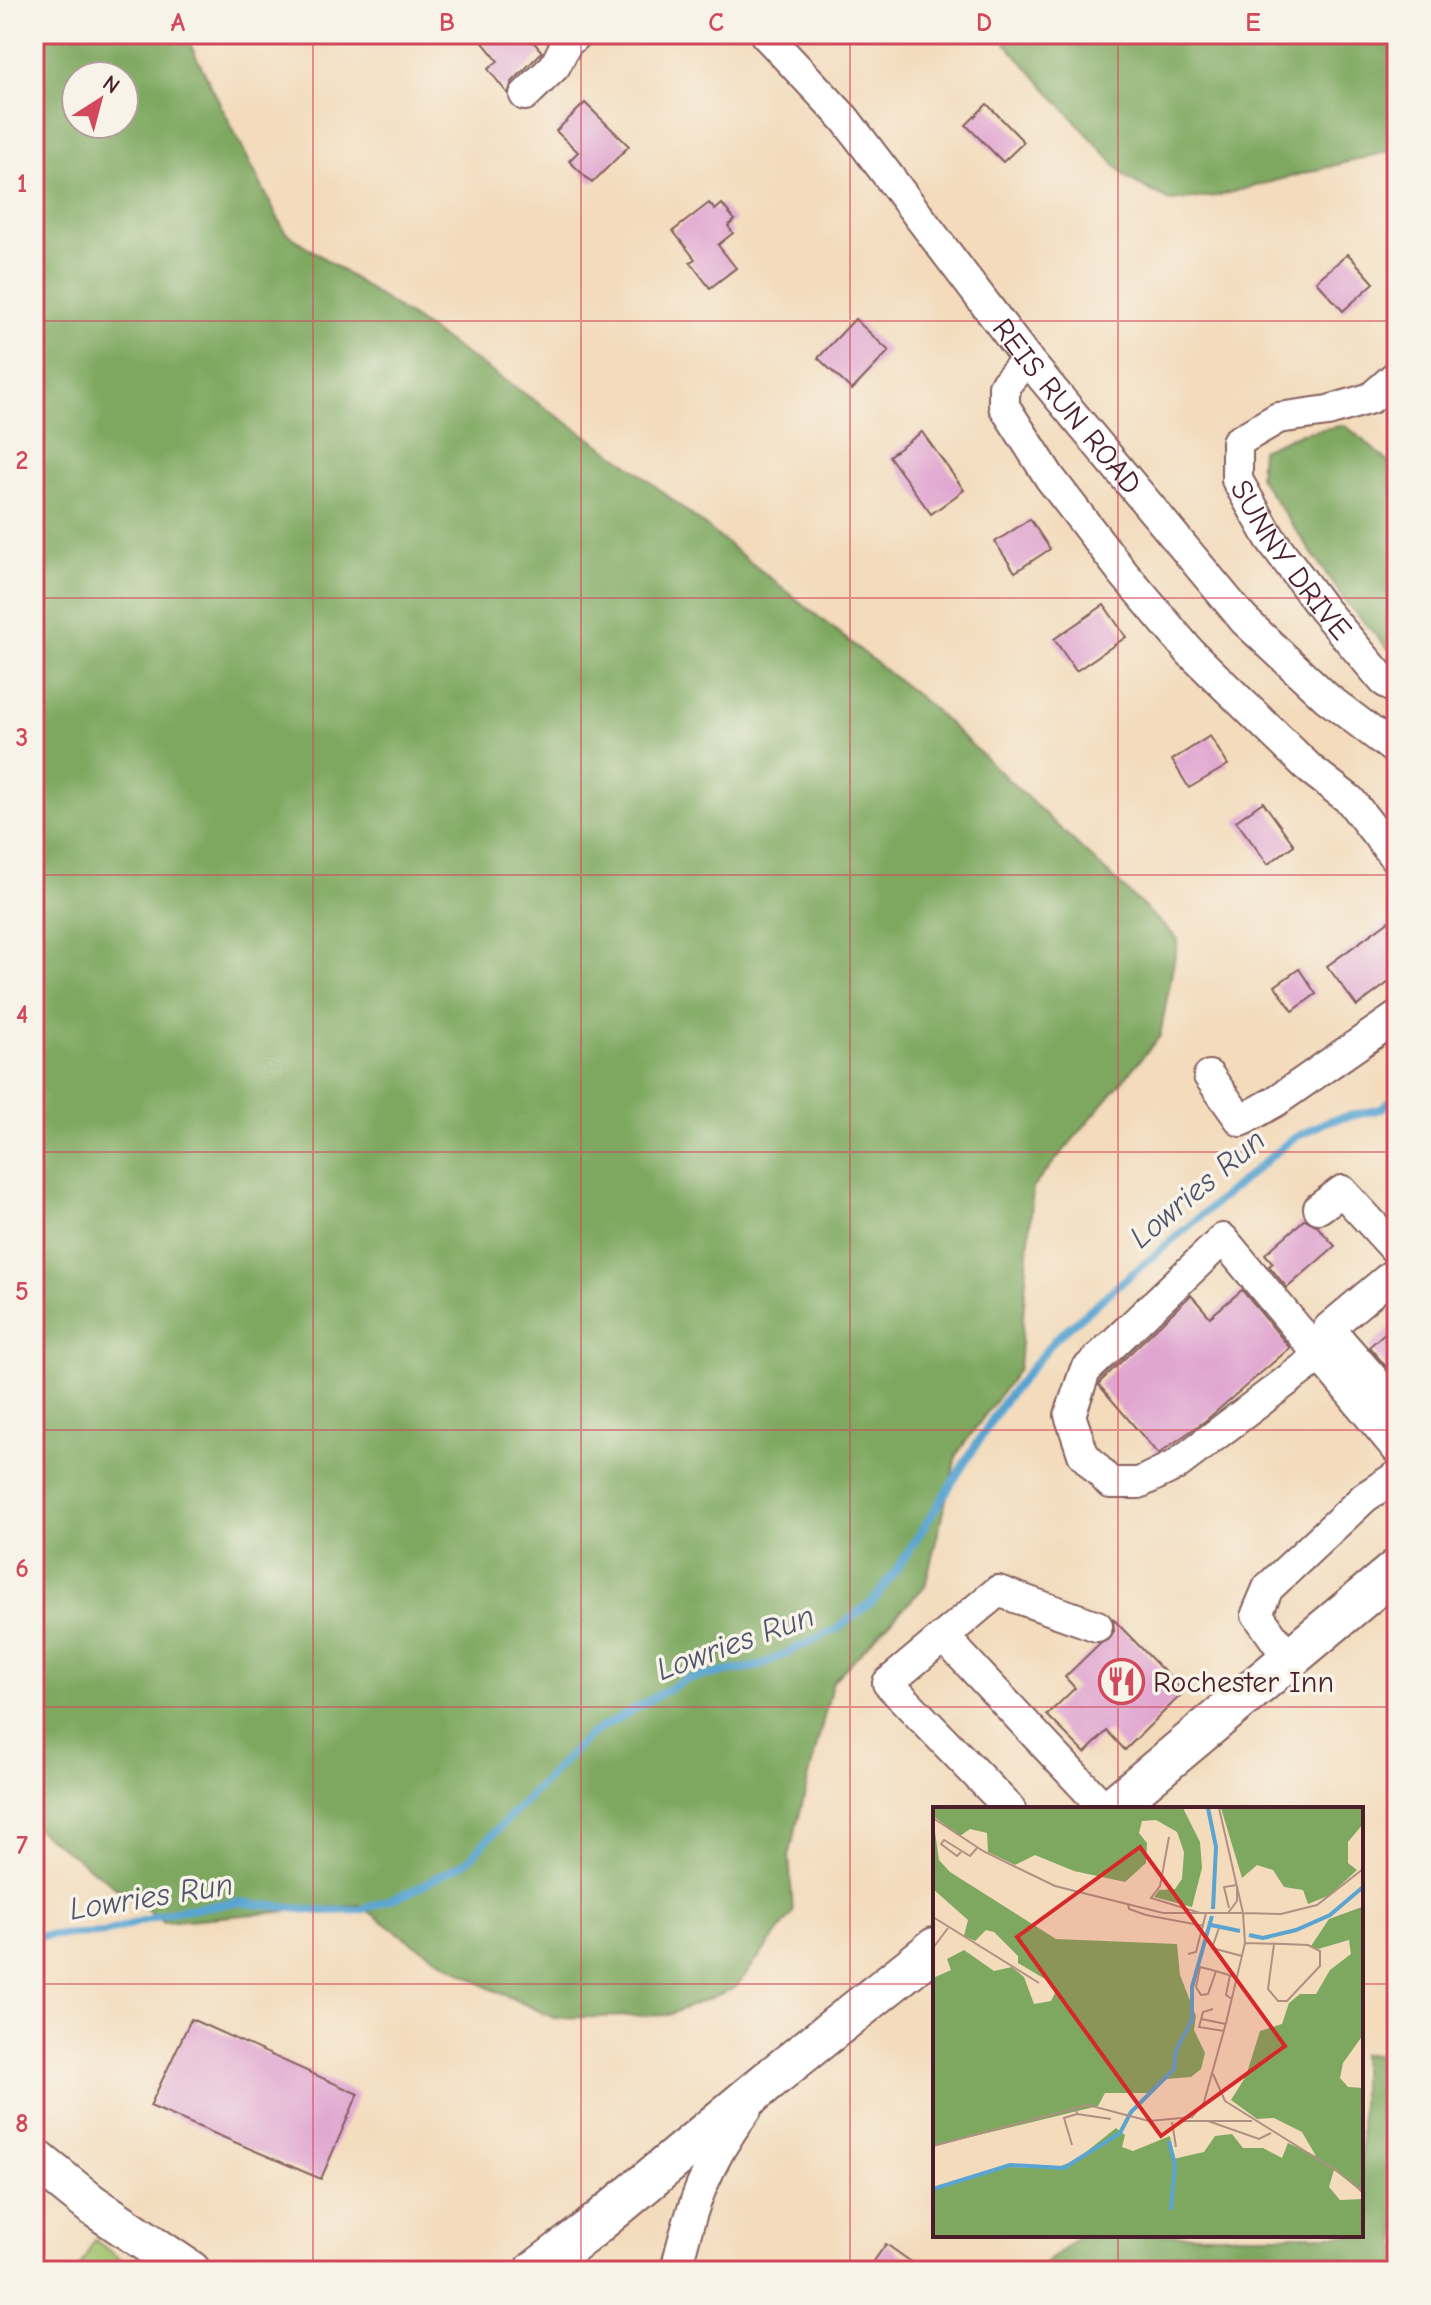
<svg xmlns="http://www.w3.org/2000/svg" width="1431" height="2305" font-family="'Comic Neue',sans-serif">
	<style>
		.green { fill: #9ec26c; stroke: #74704c; stroke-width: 2 }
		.forest { fill: #7ea860; stroke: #646446; stroke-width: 2; fill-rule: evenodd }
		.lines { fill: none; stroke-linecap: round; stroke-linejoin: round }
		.stream { stroke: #59a4d1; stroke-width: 8 }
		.building { fill: #e0a5d0 }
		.minor-casing { stroke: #85615e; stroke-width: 34 }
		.major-casing { stroke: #85615e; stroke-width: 44 }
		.minor { stroke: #fff; stroke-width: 30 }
		.major { stroke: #fff; stroke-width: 40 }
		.grid { fill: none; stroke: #d1495b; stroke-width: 2; stroke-opacity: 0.55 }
		.labels { text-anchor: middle; stroke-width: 7; stroke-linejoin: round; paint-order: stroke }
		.street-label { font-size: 30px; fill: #4a1f2b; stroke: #f7f3e8 }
		.poi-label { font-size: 30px; fill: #4a1f2b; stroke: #f7f3e8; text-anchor: start }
		.water-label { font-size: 32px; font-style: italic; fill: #50546d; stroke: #f7f3e8 }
		.inset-river { fill: none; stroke: #59a4d1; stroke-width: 4 }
		.inset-road { fill: none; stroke: #af9082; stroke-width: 2 }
		.view { fill: #d62828; fill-opacity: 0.15; stroke: #d62828; stroke-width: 4 }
		.inset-edge { fill: none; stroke: #4a1f2b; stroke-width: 4 }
		.neatline { fill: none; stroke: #d1495b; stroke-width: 3 }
		.grid-label { font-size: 26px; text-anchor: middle; font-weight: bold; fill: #d1495b }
	</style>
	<rect width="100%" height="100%" fill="#f7f3e8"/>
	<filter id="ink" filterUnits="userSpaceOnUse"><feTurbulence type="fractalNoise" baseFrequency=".0125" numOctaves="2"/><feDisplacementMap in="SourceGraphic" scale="16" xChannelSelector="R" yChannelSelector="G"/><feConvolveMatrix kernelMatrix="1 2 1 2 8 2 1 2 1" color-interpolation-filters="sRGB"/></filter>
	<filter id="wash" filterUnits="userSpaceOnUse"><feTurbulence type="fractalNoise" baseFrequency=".006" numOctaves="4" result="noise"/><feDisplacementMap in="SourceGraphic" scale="32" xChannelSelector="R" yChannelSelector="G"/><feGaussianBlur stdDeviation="1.8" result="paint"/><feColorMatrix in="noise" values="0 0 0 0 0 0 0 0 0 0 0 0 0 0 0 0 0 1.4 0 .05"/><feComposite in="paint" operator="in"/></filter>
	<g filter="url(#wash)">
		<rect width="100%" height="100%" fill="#f3dbbc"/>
		<!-- green -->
		<path class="green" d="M95 2240 132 2268 131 2271H77Z"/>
		<!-- forest -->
		<path class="forest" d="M34 34H185L285 232 624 461 930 706 1178 939 1160 1036 1033 1187 1019 1368 957 1454 925 1586 833 1681 789 1856 793 1913 735 1988 668 2015 554 2018 485 1986 411 1942 360 1905 164 1922 34 1827ZM76 76H124V124H76Z
			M997 34H1397V146L1393 150 1217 196 1170 201 1127 178Z
			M1345 425 1397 469V658L1348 605 1259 477 1261 450 1302 433Z
			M1361 2054 1377 2055 1397 2065V2271H1036L1081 2235H1361Z"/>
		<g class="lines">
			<!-- stream -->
			<path class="stream" d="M34 1936 103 1933 174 1911 237 1902 320 1911 361 1910 410 1892 466 1862 589 1735 686 1679 759 1666 837 1629 874 1600 899 1566 1004 1401 1056 1338 1292 1139 1328 1121 1381 1109 1397 1096"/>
		</g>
		<g id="blocks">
			<!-- building -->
			<path class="building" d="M476 34H527L542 52 512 82 508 94 488 69 498 61Z
				M585 103 629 146 592 183 569 161 578 152 556 131Z
				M987 104 1024 142 1003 162 966 125Z
				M709 203 715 210 722 204 735 220 728 226 733 233 718 245 736 268 710 288 690 262 695 259 673 231Z
				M1348 254 1374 283 1343 311 1316 281Z
				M855 319 889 351 852 390 818 358Z
				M922 432 964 490 931 514 889 456Z
				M1030 519 1050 549 1015 572 995 542Z
				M1104 605 1126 637 1076 671 1054 639Z
				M1210 736 1228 765 1189 788 1172 760Z
				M1263 802 1294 845 1268 864 1236 821Z
				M1397 915V976L1357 1006 1327 966Z
				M1299 969 1316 994 1293 1011 1275 986Z
				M1305 1219 1316 1225 1335 1246 1287 1288 1269 1266 1273 1263 1265 1254Z
				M1242 1290 1290 1348 1205 1421 1158 1454 1099 1385 1101 1381 1191 1295 1210 1317Z
				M1397 1322V1379L1369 1347Z
				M1113 1619 1184 1692 1125 1750 1107 1731 1085 1753 1047 1715 1075 1688 1065 1677 1099 1644 1109 1639 1114 1631Z
				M191 2019 358 2094 321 2179 150 2106Z
				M886 2244 924 2271H867Z"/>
		</g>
	</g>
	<g filter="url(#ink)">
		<use href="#blocks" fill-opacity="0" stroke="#85615e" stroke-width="2"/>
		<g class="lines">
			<defs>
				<g id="minor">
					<path id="s1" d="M765 34 845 119 1027 359 1244 620 1327 698 1397 751"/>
					<path d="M525 95 555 66 566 44 576 34"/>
					<path d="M1027 359 1004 386V406L1050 478 1124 574 1190 652 1310 769 1350 800 1397 860"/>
					<path id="s2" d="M1397 375 1371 398 1328 411 1278 418 1237 442V480L1270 538 1323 609 1384 681 1397 690"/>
					<path d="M1209 1076 1241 1121 1276 1101 1397 1017"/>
					<path d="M1319 1208 1342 1191 1397 1251"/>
					<path d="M1397 1271 1329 1328 1397 1406"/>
					<path d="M1321 1355 1176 1465 1139 1483H1110L1083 1454 1070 1415 1085 1371 1223 1239 1397 1449"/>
					<path d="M944 1637 1105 1809"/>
					<path d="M1289 1659 1257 1614 1268 1588 1365 1497 1397 1476"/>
					<path d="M1010 1809 888 1683 998 1591 1097 1626"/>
					<path d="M676 2271C690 2209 707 2161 746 2110"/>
				</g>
				<path id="major" d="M1110 1809 1397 1569
					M34 2158 91 2204 190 2271
					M535 2271 589 2230 769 2080 935 1948"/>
			</defs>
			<!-- minor casing -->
			<use href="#minor" class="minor-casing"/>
			<!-- major casing -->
			<use href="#major" class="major-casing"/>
			<!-- minor -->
			<use href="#minor" class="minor"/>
			<!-- major -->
			<use href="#major" class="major"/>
		</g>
	</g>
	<!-- grid -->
	<path class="grid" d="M313 34V2271M581 34V2271M850 34V2271M1118 34V1809M34 321H1397M34 598H1397M34 875H1397M34 1152H1397M34 1430H1397M34 1707H1397M34 1984H935M1361 1984H1397M1118 2235V2271"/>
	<!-- icons -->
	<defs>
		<symbol id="restaurant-ring" viewBox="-11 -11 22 22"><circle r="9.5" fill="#f7f3e8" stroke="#d1495b" stroke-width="1.5"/><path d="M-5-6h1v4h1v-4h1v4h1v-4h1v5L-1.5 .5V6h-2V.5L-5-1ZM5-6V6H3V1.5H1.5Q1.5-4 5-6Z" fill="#d1495b"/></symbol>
	</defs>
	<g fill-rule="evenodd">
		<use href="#restaurant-ring" x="1096" y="1656" width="51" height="51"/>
	</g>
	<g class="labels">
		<!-- street labels -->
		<g class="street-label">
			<text dy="10" stroke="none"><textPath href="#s1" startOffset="480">REIS RUN ROAD</textPath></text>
			<text dy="10" stroke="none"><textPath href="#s2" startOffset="312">SUNNY DRIVE</textPath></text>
		</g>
		<!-- poi labels -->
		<g class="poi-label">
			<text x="1153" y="1692">Rochester Inn</text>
		</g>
		<!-- water labels -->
		<g class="water-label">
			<text transform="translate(1197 1188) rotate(-40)" y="11">Lowries Run</text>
			<text transform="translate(735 1642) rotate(-20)" y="11">Lowries Run</text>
			<text transform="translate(151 1896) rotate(-9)" y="11">Lowries Run</text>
		</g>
	</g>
	<!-- overview -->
	<g transform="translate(933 1807)">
		<rect width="430" height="430" fill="#f3dbbc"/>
		<path d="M0 1H250L267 35 269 61 259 100 221 90 226 83 242 82 249 72 251 45 244 25 223 13 209 14 206 26 214 36 213 56 192 75 141 64 102 48 82 58 55 45 54 26 37 22 27 29 0 9ZM288 1H430V17L415 35V56L424 63 397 88 375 97 370 83 351 80 340 63 324 58 309 71ZM0 11 6 53 17 65 123 132 244 137 247 168 263 209 261 223 272 246 268 262 258 270 234 272 218 286H172L165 299 0 339V171L18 163 14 152 31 143 61 164 79 160 91 170 101 197 118 194 122 186V178L85 156V149L61 125 53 123 42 134 31 129 35 113 0 82ZM430 77V228L410 256 407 271 415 280 430 281V386L401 363 396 380 407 393 430 392V429H0V382L70 360 123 361 143 353 183 321 192 328 189 340 200 344 237 329 240 352 271 345 282 329 299 327 310 341H330L349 351 355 336 383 349 369 325 341 311 324 312 298 293 313 269 327 224 349 217 356 196 367 187H383L397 163 418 147 416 133 385 142 378 139 396 112 429 100Z" fill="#7ea860"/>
		<path class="inset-river" d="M275 1 283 40 280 102M278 118 307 124M316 128 330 131 363 123 397 108 430 80M236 334 242 358 238 403M0 382 77 358 131 361 187 326 198 305 241 262 243 243 259 213V180L279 109"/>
		<path class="inset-road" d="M0 11 50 44 122 79 230 106H310L286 1M236 30 227 79 218 91 267 106M28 45 24 49 8 37 11 33 37 49 44 41M195 97 196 102 213 108 271 119M296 101 291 80 304 78M295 106 304 94V79M0 110 106 176M286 121 279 141 309 149M312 136 352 137 375 138 387 144V159L354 194H345L335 182 341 137M0 141 15 121M255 147 263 145 273 106M283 164 275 187 268 188 263 180 267 160 279 163 296 168 303 170M297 168 293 188 299 192M280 202 270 205 266 220 291 224M268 212 293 217M280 267 292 294 415 371 430 386M144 307 178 312M249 314H319M275 314 326 332 338 326M239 315 243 340M139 338 131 311 144 307 143 301M0 339 155 298 216 314 259 310 271 295 293 216 312 136 310 106 348 107 384 98 430 62"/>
		<path class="view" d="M207 40 352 239 228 329 84 130Z"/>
		<rect width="430" height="430" class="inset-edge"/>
	</g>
	<!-- margin -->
	<rect width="1431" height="2305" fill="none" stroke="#f7f3e8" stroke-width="88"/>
	<!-- north arrow -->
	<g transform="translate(100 100) rotate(36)"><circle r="38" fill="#f7f3e8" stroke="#b29e9c" stroke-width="2"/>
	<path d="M0-6L14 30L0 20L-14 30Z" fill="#d1495b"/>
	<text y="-12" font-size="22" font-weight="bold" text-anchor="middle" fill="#4a1f2b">N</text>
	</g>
	<rect x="44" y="44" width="1343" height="2217" class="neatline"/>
	<g class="grid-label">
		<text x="178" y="31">A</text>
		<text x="447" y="31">B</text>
		<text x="716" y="31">C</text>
		<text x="984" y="31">D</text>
		<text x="1253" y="31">E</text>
		<text x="22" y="192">1</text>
		<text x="22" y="469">2</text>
		<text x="22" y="746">3</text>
		<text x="22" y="1023">4</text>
		<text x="22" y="1300">5</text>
		<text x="22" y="1577">6</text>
		<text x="22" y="1854">7</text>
		<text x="22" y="2132">8</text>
	</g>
</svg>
